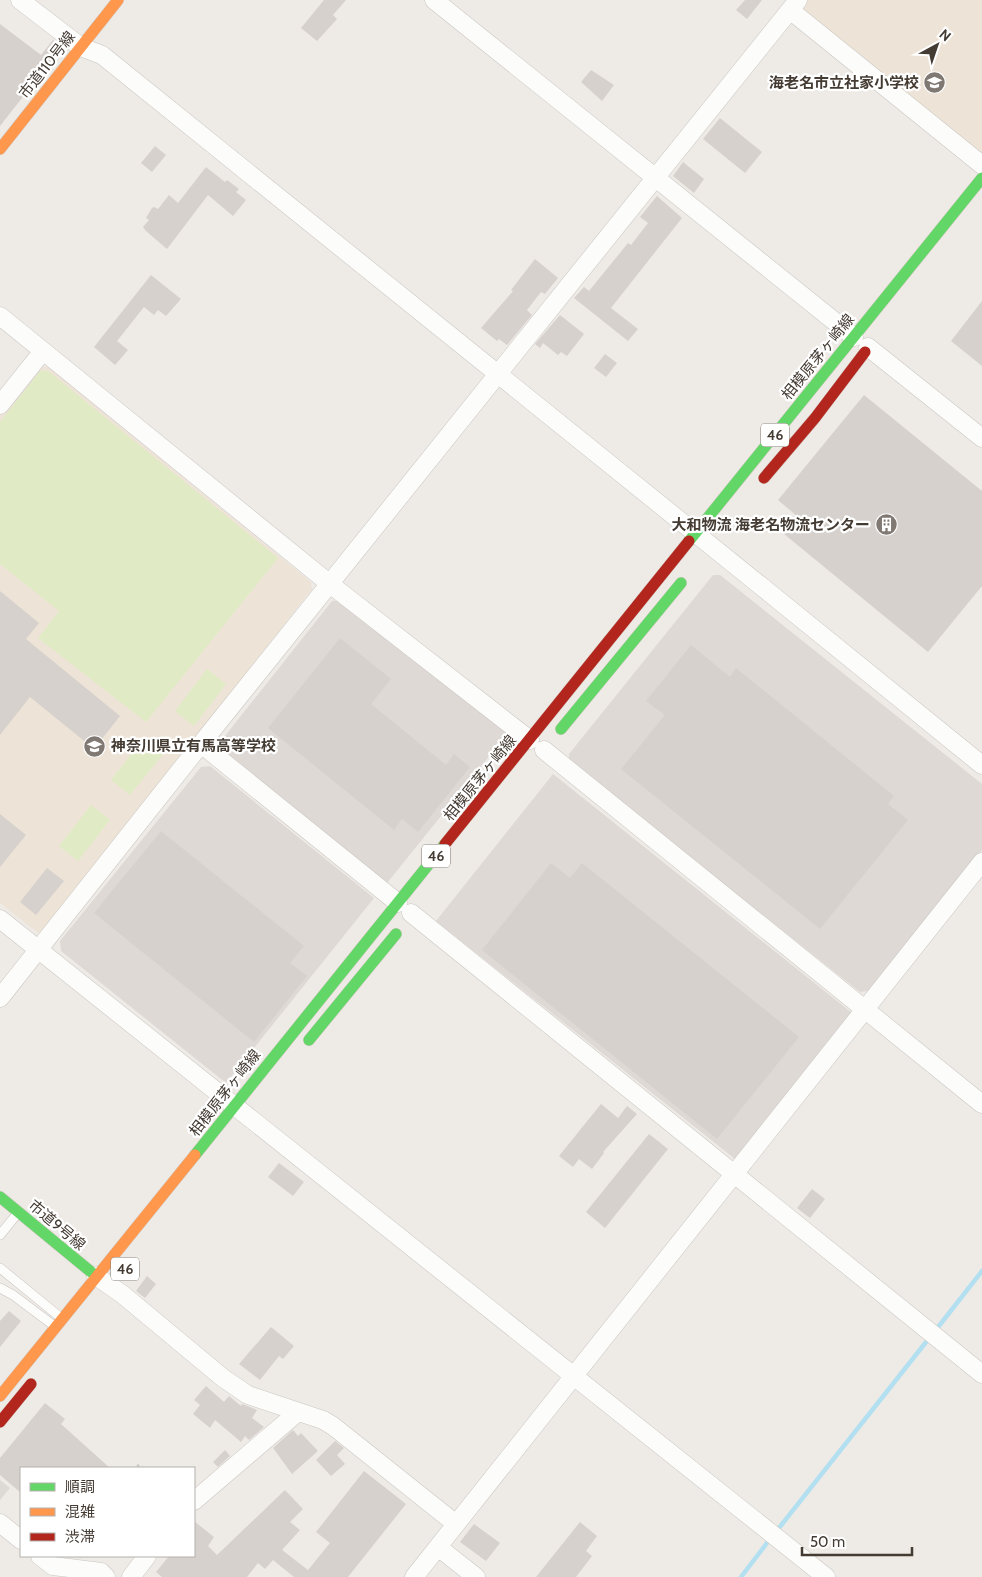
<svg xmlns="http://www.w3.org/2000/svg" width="982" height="1577" font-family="Cabin,'Noto Sans JP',sans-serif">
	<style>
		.industrial { fill: #ded9d4 }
		.education { fill: #ede4d7 }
		.green { fill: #e0eac4 }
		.parking { fill: #dddad6 }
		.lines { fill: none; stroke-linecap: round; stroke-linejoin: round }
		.stream { stroke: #b3e0f0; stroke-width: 4.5 }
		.building { fill: #d6d1cd }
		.lane-casing { stroke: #cbc7c2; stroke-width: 10 }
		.street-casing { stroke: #cbc7c2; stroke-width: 19 }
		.fast-casing { stroke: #d0c8be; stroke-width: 12 }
		.slow-casing { stroke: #d0c8be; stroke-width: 12 }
		.jam-casing { stroke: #d0c8be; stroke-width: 12 }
		.path { stroke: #cdcac6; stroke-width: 2.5; stroke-dasharray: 2.5 2.5; stroke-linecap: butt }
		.lane { stroke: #fcfcfb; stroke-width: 9 }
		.street { stroke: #fcfcfb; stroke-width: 18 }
		.fast { stroke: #63d668; stroke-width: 11 }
		.slow { stroke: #ff974d; stroke-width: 11 }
		.jam { stroke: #b3261e; stroke-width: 11 }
		.labels { text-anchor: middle; stroke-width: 4.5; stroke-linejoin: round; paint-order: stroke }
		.shield { fill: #fff; stroke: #7c7670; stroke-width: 1 }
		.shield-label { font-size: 14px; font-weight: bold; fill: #443b33 }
		.street-label { font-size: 15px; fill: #443b33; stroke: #fff }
		.poi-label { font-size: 15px; font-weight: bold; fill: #443b33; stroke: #fff; text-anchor: end }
	</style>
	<rect width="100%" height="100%" fill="#eeeae6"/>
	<!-- industrial -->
	<path class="industrial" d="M713 575H720L982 784V850L869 991 860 992 569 761V754Z
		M342 600 508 733 387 883 222 750 221 741 332 601Z
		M210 766 374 898 226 1083 61 951 60 941 201 767Z
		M553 774 852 1013 735 1159 436 921Z"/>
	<!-- education -->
	<path class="education" d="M805 0H982V153L977 154 801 13Z
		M37 367H48L311 582 312 589 45 930 38 933 0 903V414Z"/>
	<!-- green -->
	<path class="green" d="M40 371H48L278 558 146 722 38 638 59 611 0 564V422Z
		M207 669 226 684 194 726 175 711Z
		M144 738 163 754 130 795 111 780Z
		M91 805 110 820 78 861 59 846Z"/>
	<!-- parking -->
	<path class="parking" d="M0 1480 10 1488 0 1500Z"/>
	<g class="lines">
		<!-- stream -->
		<path class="stream" d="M935 1331 982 1271
			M775 1533 930 1337
			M741 1577 770 1539"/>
	</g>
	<!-- building -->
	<path class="building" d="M324 0H346L333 15 337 19 317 41 301 28Z
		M745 0H762L747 19 736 10Z
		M0 24 41 55 53 40 62 47 0 126Z
		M591 70 614 85 602 101 581 82Z
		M720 118 762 152 745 173 703 139Z
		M155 146 166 155 152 172 141 163Z
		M683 162 704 179 694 193 673 176Z
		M206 167 225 182 227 180 239 189 236 192 246 200 233 216 208 195 167 249 146 231 143 227 149 220 146 218 152 208 154 207 158 209 169 195 178 203Z
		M657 196 682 218 611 308 638 329 628 341 574 298 584 287 589 291 628 243 631 245 648 223 640 217Z
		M535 259 558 278 545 294 541 292 527 310 532 315 507 345 499 339 497 341 481 328 513 291 511 290Z
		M151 275 181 299 166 316 158 310 154 315 144 307 117 341 128 350 115 365 94 347Z
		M982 301V366L951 341Z
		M560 315 584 334 567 356 561 352 558 355 543 343 540 348 535 344Z
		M605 354 617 363 606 377 594 368Z
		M864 395 982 491V586L928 652 784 534 798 517 778 500Z
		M0 591 39 623 26 639 120 716 94 749 30 697 0 735Z
		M340 638 391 679 371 704 446 765 454 754 470 767 418 832 402 819 394 830 268 728Z
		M691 645 730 677 736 668 894 796 888 804 908 820 820 929 621 769 665 715 646 701Z
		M0 814 26 835 0 867Z
		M161 831 304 946 290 963 307 976 254 1042 94 913Z
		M551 863 570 878 582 863 799 1037 717 1139 482 950Z
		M47 868 64 881 36 915 20 902Z
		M601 1104 618 1118 627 1106 637 1114 603 1152 604 1153 592 1169 579 1159 573 1167 559 1156Z
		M649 1134 668 1149 605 1228 586 1212Z
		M279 1163 304 1182 293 1196 268 1177Z
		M812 1189 825 1199 810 1218 797 1208Z
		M147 1276 156 1284 145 1298 136 1291Z
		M9 1311 21 1321 0 1347V1321Z
		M271 1327 294 1346 283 1359 279 1356 260 1380 239 1364Z
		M206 1386 224 1402 229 1396 241 1406 242 1404 257 1410 252 1418 264 1427 249 1440 245 1436 241 1442 215 1420 210 1428 193 1414 200 1405 194 1400Z
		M45 1403 65 1419 61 1424 110 1468H21V1493L0 1475V1458Z
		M293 1430 298 1436 301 1433 318 1451 292 1474 273 1448Z
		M335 1441 344 1448 337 1455 345 1464 331 1476 316 1460Z
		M225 1450 230 1456 218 1467 213 1462Z
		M364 1471 406 1504 348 1577H294L273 1560 265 1569 258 1563 247 1577H162L156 1572 169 1556H194V1521L214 1537 208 1546 217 1555 285 1490 303 1509 290 1522 300 1530 282 1550 308 1570 330 1543 316 1532Z
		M580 1522 597 1536 586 1551 592 1556 576 1577H536Z
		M474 1524 500 1543 486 1561 460 1542Z"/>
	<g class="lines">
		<defs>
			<path id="lane" d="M0 1235 17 1214
				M0 1268 60 1317
				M0 1288 13 1295 53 1325"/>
			<path id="street" d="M20 0 81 47 102 55C397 290 689 528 982 765
				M434 0 854 337
				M790 10 982 165
				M0 316 330 584 530 740
				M868 347 982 438
				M0 405 43 351
				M201 744 398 903
				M544 750 982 1104
				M411 913 982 1374
				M0 919 826 1577
				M0 998 201 744 798 0
				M96 1276 122 1294 223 1378 248 1395 323 1420 333 1426 456 1524
				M194 1501 298 1412
				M0 1523 21 1540
				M438 1547 476 1577
				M40 1556 53 1566 101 1572 106 1577
				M131 1577 147 1556
				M414 1577 982 862"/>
			<path id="fast" d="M689 541 982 178
				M561 729 681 583
				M309 1040 396 934
				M195 1155 445 844
				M0 1197 96 1276"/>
			<path id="slow" d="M0 149 118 0
				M0 1396 195 1155"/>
			<path id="jam" d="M764 478 815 418 865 352
				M445 844 689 541
				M0 1422 31 1384"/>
		</defs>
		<!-- lane casing -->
		<use href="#lane" class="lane-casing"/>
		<!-- street casing -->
		<use href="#street" class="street-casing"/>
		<!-- fast casing -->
		<use href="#fast" class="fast-casing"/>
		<!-- slow casing -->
		<use href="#slow" class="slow-casing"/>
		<!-- jam casing -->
		<use href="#jam" class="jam-casing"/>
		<!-- path -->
		<path class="path" d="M137 1465 142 1468"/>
		<!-- lane -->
		<use href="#lane" class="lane"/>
		<!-- street -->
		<use href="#street" class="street"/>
		<!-- fast -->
		<use href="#fast" class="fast"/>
		<!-- slow -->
		<use href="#slow" class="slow"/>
		<!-- jam -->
		<use href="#jam" class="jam"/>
	</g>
	<!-- icons -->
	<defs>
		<symbol id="school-disc" viewBox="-11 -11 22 22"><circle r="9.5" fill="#807872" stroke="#fff"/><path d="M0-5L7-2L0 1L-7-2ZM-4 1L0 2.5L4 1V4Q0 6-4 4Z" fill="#fff"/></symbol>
		<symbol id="building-disc" viewBox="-11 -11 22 22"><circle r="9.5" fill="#807872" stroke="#fff"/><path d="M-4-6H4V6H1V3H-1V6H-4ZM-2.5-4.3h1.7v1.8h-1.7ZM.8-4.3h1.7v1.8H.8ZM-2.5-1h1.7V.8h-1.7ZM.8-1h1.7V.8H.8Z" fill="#fff"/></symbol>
	</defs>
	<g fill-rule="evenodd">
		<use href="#school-disc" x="922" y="70" width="25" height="25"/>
		<use href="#building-disc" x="874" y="512" width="25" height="25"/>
		<use href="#school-disc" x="82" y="734" width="25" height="25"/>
	</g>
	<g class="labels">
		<!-- shield labels -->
		<g class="shield">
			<rect x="761" y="423.5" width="28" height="23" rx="4"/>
			<rect x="422" y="844.5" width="28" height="23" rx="4"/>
			<rect x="111" y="1257.5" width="28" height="23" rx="4"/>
		</g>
		<g class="shield-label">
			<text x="775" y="440">46</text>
			<text x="436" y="861">46</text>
			<text x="125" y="1274">46</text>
		</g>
		<!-- street labels -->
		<g class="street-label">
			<text transform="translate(47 65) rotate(-52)" y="5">市道110号線</text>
			<text transform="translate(818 357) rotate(-51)" y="5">相模原茅ヶ崎線</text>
			<text transform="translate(480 778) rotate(-51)" y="5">相模原茅ヶ崎線</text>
			<text transform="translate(225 1093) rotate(-52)" y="5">相模原茅ヶ崎線</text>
			<text transform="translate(57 1225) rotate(40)" y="5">市道9号線</text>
		</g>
		<!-- poi labels -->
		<g class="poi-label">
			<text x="919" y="88">海老名市立社家小学校</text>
			<text x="870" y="530">大和物流 海老名物流センター</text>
			<text x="111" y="751" text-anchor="start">神奈川県立有馬高等学校</text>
		</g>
	</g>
	<!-- legend -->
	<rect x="20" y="1467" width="175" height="90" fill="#ffffff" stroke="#b4b1ad"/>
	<rect x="30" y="1483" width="25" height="8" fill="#63d668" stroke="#b4b1ad"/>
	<text x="65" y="1492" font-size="15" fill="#443b33">順調</text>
	<rect x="30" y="1508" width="25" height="8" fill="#ff974d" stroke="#b4b1ad"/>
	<text x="65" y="1517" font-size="15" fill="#443b33">混雑</text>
	<rect x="30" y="1533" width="25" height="8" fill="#b3261e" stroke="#b4b1ad"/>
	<text x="65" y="1542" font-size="15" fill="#443b33">渋滞</text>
	<!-- north arrow -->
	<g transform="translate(937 45) rotate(40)" stroke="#ffffff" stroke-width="4" paint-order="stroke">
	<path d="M0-4L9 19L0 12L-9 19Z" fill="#443b33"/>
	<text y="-8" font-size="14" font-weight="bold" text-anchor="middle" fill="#443b33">N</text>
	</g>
	<!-- scale -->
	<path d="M802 1547v8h110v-8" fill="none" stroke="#443b33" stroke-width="2.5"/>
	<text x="810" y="1547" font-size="15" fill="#443b33" stroke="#ffffff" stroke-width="4" paint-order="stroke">50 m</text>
</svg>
